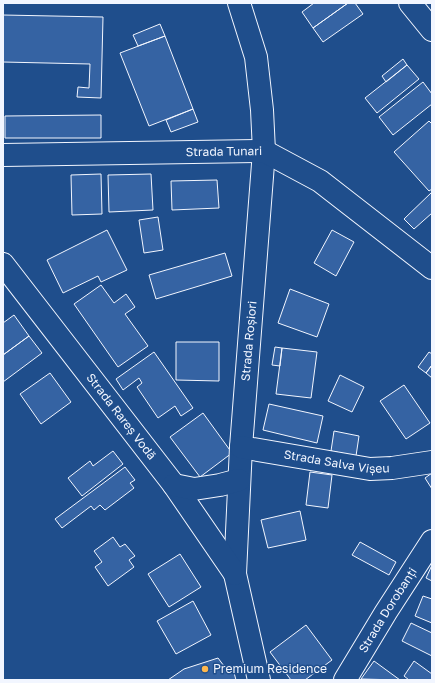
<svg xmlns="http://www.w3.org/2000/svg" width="435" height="683" font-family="'Golos Text',sans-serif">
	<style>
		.building { fill: #3563a3; stroke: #f2f6ff }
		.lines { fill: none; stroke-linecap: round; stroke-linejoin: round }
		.minor-casing { stroke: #f2f6ff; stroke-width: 24 }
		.minor { stroke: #1f4e8c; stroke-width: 22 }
		.poi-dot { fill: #ffb74d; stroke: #1f4e8c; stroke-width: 1.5 }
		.labels { text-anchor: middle; stroke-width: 3; stroke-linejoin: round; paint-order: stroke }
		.street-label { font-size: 12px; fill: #f2f6ff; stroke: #1f4e8c }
		.poi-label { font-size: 12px; fill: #f2f6ff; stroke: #1f4e8c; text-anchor: start }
	</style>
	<rect width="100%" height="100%" fill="#1f4e8c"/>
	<!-- building -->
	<path class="building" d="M314 3H348L313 28 302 12Z
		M348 3H355L363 14 323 42 313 28Z
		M3 15 103 17 101 98 77 97 78 87 89 88 90 64 3 62Z
		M160 24 165 36 138 46 133 35Z
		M165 36 193 109 149 126 120 53Z
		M403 59 407 65 386 82 382 76Z
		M407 65 419 79 377 113 365 98Z
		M423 82 432 94V104L393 135 379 117Z
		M193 109 198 122 171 132 166 120Z
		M101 115V138H5V116Z
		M429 121 432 124V189L429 191 394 152Z
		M101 174 102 214 72 215 71 175Z
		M151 174 153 210 109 212 108 175Z
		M217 180 219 208 172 210 171 181Z
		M432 192V213L414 229 404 219Z
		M158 217 163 250 144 253 139 220Z
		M107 230 127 270 101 282 98 276 63 293 47 260Z
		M332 230 354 242 336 276 314 263Z
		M225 253 232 276 156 299 149 275Z
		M101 285 114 303 126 294 135 307 125 314 148 346 118 367 74 304Z
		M290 289 329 304 317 337 278 323Z
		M14 315 29 336 3 355V323Z
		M29 336 42 353 3 382V355Z
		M176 342H219V381L176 380Z
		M275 347 282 348 280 366 272 365Z
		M282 348 317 352 311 398 276 394Z
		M154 352 193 408 181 416 175 406 158 418 137 387 142 383 139 378 123 390 116 379Z
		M429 352 432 354V365L426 373 418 367Z
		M432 365V378L426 373Z
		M50 373 71 402 41 424 20 394Z
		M340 375 364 387 352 412 328 401Z
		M404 385 430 423 406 439 380 401Z
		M269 404 323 416 317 443 263 430Z
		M203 413 232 453 200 477 170 437Z
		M334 431 359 436 356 456 331 451Z
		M113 451 123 464 82 496 68 478 90 461 93 466Z
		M125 467 135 480 130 483 134 488 105 510 100 505 94 510 91 506 62 528 55 519Z
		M310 472 332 475 328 508 306 505Z
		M432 473V489L425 478Z
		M300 511 306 540 268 548 261 520Z
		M113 537 120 547 125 544 135 556 129 560 134 567 108 586 95 567 102 562 94 551Z
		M360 542 396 562 389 575 352 555Z
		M180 554 201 587 169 607 148 574Z
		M432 565V581L426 578Z
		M423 596 432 599V623L415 616Z
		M193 601 211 635 176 654 157 621Z
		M411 623 432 633V656L402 641Z
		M306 625 332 660 305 680H291L270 652Z
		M218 658 227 670 233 669 236 680H168L184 669Z
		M374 661 400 680 361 679Z
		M414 661 432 674V680H409L404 676Z"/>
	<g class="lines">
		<defs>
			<g id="minor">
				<path d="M239 3 256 57 262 110 264 151 241 447 235 574 259 680"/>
				<path d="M410 3 432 30"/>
				<path id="s1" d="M3 155 264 151 320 181 432 268"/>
				<path id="s2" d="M3 264 174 485 235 574"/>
				<path id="s3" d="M241 447 370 469 392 468 432 462"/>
				<path d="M174 485 194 489 220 485 239 480"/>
				<path id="s4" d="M345 680 386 612 432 541"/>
			</g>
		</defs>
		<!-- minor casing -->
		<use href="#minor" class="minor-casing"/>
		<!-- minor -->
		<use href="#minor" class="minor"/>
	</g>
	<!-- markers -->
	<circle class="poi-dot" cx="205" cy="669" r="4"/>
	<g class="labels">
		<!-- street labels -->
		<g class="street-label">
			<text dy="4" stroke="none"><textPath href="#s1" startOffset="221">Strada Tunari</textPath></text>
			<text transform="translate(249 341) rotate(-85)" y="4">Strada Roșiori</text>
			<text dy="4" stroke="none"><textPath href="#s2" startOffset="193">Strada Rareș Vodă</textPath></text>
			<text dy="4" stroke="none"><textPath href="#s3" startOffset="97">Strada Salva Vișeu</textPath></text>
			<text dy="4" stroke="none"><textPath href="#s4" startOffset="82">Strada Dorobanți</textPath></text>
		</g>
		<!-- poi labels -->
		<g class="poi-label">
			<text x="213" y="673">Premium Residence</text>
		</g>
	</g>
	<!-- border -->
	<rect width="435" height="683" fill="none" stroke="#f2f6ff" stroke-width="8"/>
</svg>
